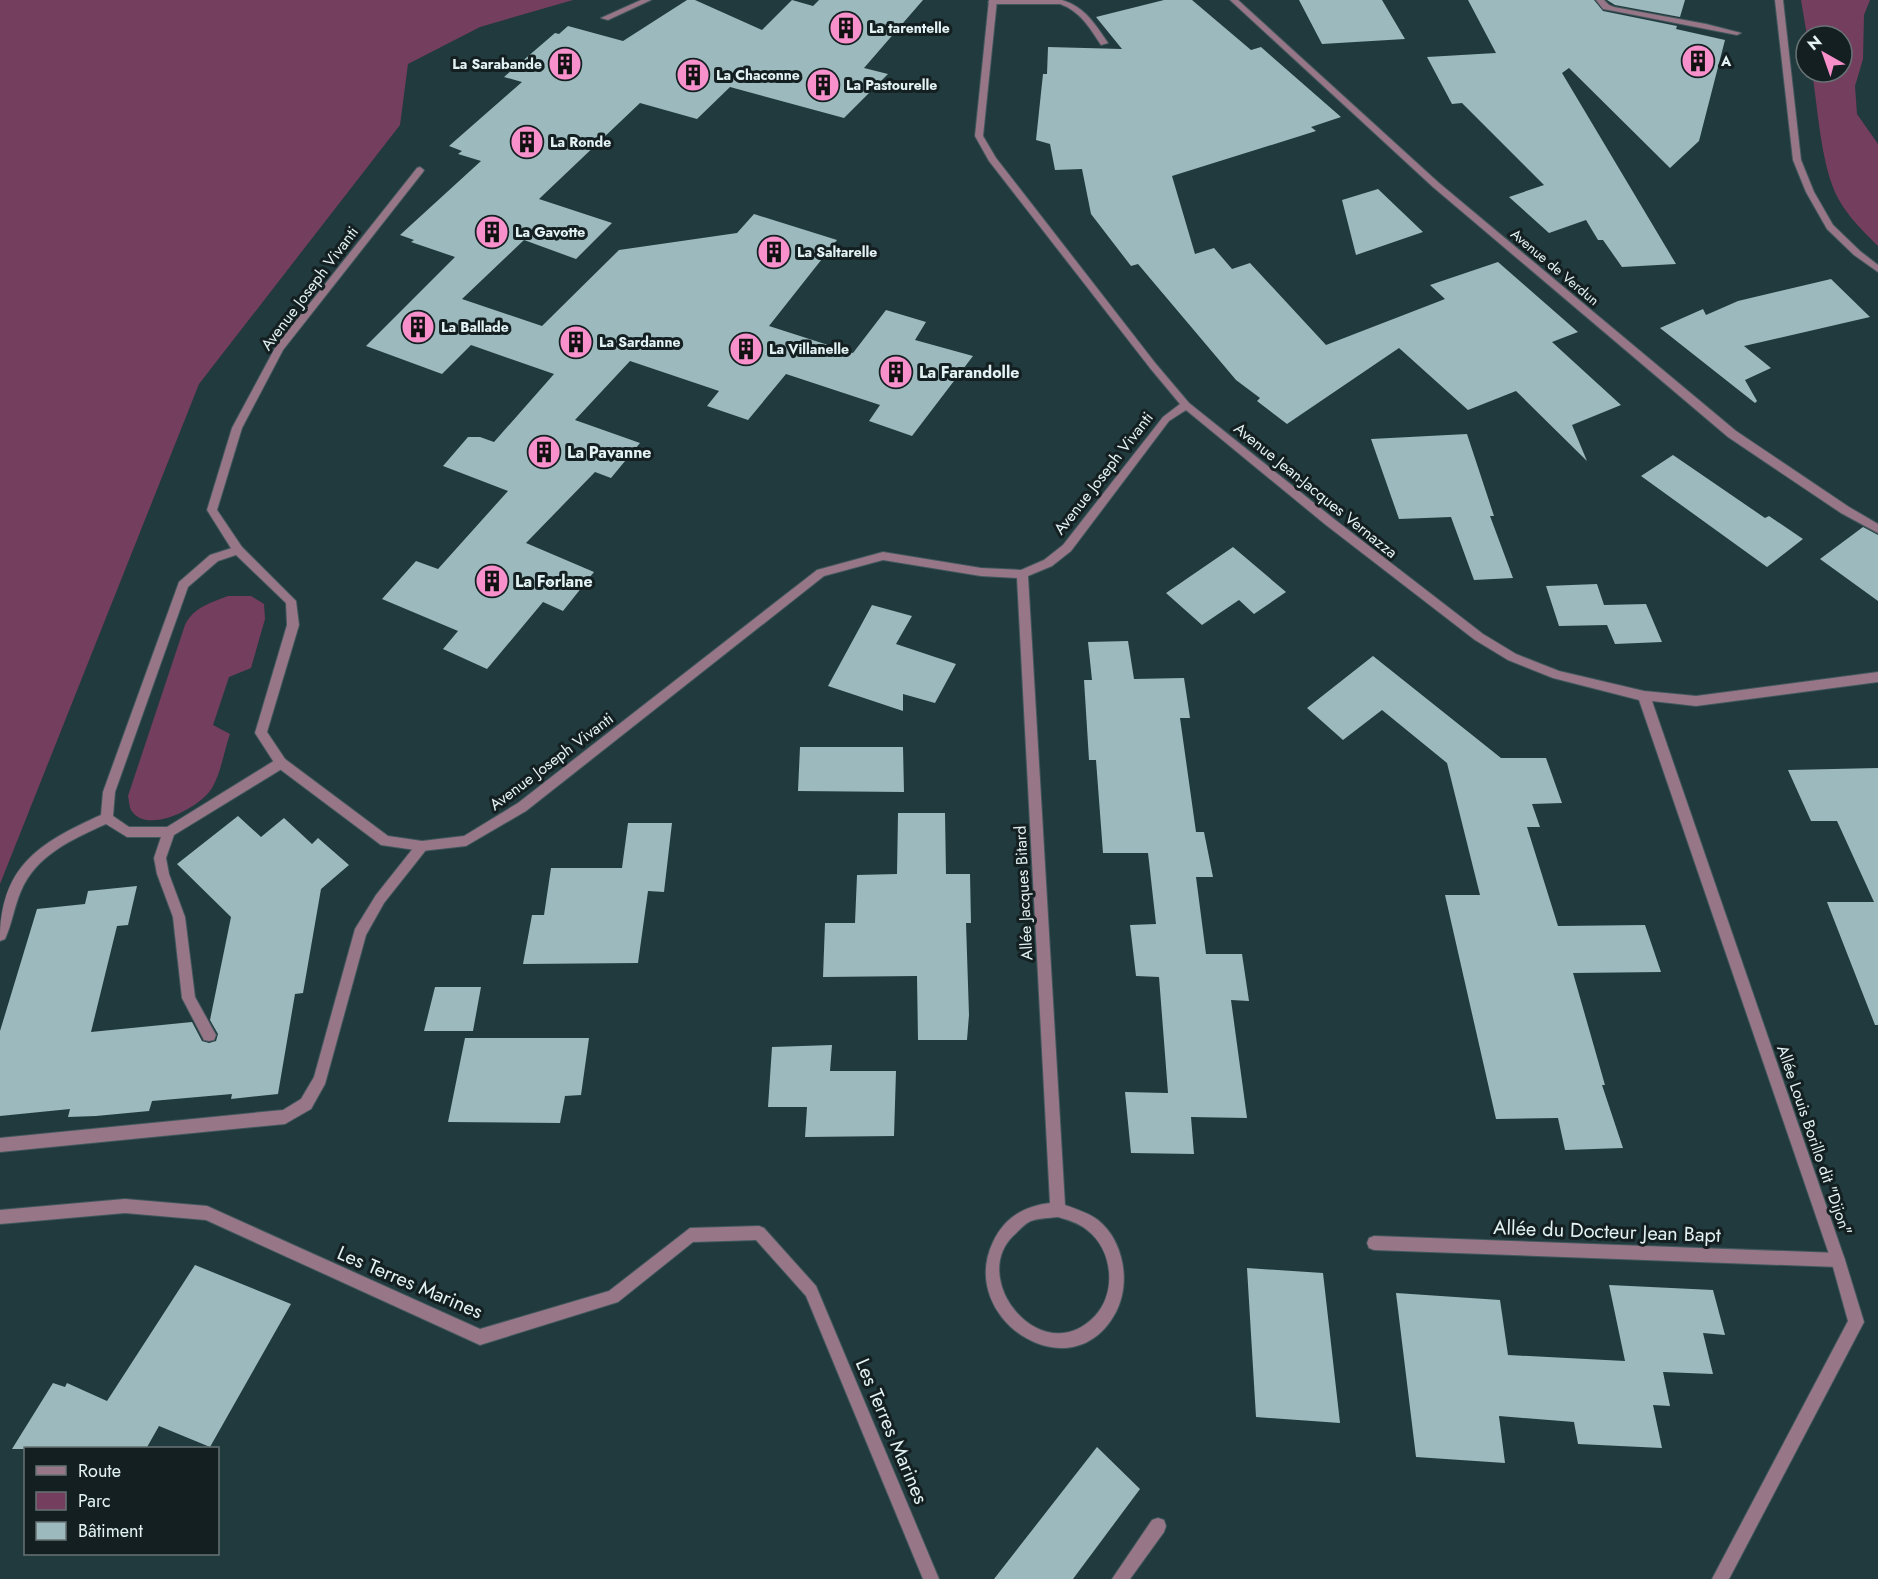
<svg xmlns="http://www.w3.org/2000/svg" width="1878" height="1579" font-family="Jost,sans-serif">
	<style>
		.green { fill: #743e5e }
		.building { fill: #9cb9bd }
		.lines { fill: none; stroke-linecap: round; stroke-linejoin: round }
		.lane-casing { stroke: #40575b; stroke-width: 2 }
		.street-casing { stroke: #40575b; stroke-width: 2 }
		.lane { fill: #967687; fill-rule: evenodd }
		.street { fill: #967687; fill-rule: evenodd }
		.labels { text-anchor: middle; stroke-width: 6; stroke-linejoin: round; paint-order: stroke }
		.far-poi-label { font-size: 14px; font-weight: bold; fill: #e3f2f4; stroke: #141f21; text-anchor: start }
		.far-street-label { font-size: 14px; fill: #e3f2f4; stroke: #141f21 }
		.street-label { font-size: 16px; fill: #e3f2f4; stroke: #141f21 }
		.poi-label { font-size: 16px; font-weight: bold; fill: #e3f2f4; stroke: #141f21; text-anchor: start }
		.near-street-label { font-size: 20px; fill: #e3f2f4; stroke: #141f21 }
	</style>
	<rect width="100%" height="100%" fill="#213a3e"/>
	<!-- green -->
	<path class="green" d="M0 0H573L480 27 408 64 400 125 199 384 0 884Z
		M1801 0H1870L1864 15 1863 59 1855 86 1857 114 1878 144V246C1864 232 1849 218 1839 200 1821 168 1818 109 1812 72H1842V36H1807Z
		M228 596H251L264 604 265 619 251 668 229 677 213 725 230 734C224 751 221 773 212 788 201 807 147 836 131 810 129 806 129 800 128 796L185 625C194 607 210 603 228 596Z"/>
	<!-- building -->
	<path class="building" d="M687 0H695L762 30 792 0 813 6 819 0H923L864 68 888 74 844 118 730 87 697 119 640 103 539 199 612 223 576 259 524 240 462 299 542 326 619 250 737 233 754 214 837 240 769 326 853 353 886 310 926 322 915 340 973 356 912 436 869 421 880 405 786 374 748 420 707 406 719 391 630 361 575 420 640 443 611 478 595 472 526 543 594 572 563 611 543 602 487 669 443 649 458 631 382 599 416 561 438 569 508 491 443 466 468 437H480L494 442 554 374 471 345 442 374 366 346 455 257 411 242 414 240 400 235 481 161 458 154 462 151 449 146 522 82 504 77 555 33 559 34 568 26 623 41Z
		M1164 0H1192L1251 50 1261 47 1341 117 1311 127 1316 131 1172 176 1195 254 1214 248 1232 269 1250 263 1326 345 1445 299 1430 285 1498 262 1578 332 1552 342 1621 405 1572 425 1587 461 1516 391 1468 410 1399 348 1287 424 1257 401 1260 398 1236 380 1138 264 1131 266 1091 214 1082 169 1055 170 1050 144 1036 140 1043 74H1047L1048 47 1122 49 1096 17Z
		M1299 0H1382L1405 39 1322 44Z
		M1468 0H1594L1603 11 1677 26 1676 29 1725 40 1699 141 1670 168 1569 68 1562 73 1676 264 1622 267 1603 240H1598L1586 220 1549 233 1509 197 1544 185 1462 103 1452 104 1427 57 1496 53Z
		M1607 0H1685L1680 17 1615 5Z
		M1378 189 1423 232 1356 255 1342 200Z
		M1831 279 1870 317 1744 346 1771 368 1745 380 1757 401 1755 403 1660 328 1703 309 1706 315 1738 301Z
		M1467 434 1494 516H1490L1513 578 1474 580 1451 517 1399 519 1371 439Z
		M1673 455 1765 518 1769 516 1803 539 1767 567 1641 476Z
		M1863 527 1878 535V601L1820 559Z
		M1233 547 1286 592 1254 614 1239 600 1202 625 1166 593Z
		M1597 584 1604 605 1646 604 1662 642 1615 644 1607 625 1559 626 1546 586Z
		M872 605 912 616 896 644 956 664 935 703 903 694V711L828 686Z
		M1128 641 1134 679 1184 678 1190 718H1180L1196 832H1204L1213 877H1196L1206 954H1242L1249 1001 1231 1000 1247 1118 1191 1117 1194 1154 1131 1153 1125 1092 1168 1093 1159 977 1136 976 1130 925 1156 924 1148 853H1103L1096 760H1089L1084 680H1092L1088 642Z
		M1373 656 1501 758H1546L1562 803 1532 804 1540 827H1527L1558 926 1645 925 1661 972 1573 973 1605 1085H1602L1623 1148 1565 1150 1558 1118 1496 1119 1445 895H1480L1447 763 1382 710 1343 740 1307 708Z
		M800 747H903L904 792 798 791Z
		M1878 768V1025H1875L1827 902H1874L1837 821H1811L1788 770Z
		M898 813H945L946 874H970L971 923H966L969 1015 967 1040H918L917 976 823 977 825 923H855L857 875 897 874Z
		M238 816 261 837 284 818 312 844 318 838 349 865 321 889 303 993 295 994 278 1094 231 1099 232 1094 152 1101 149 1111 96 1116 68 1117 70 1109 0 1116V1031L37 909 85 904 88 891 137 886 128 925 117 926 91 1032 192 1022 202 1041 209 1043 216 1041 218 1034 210 1020 231 917 177 864Z
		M628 823H672L664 892 648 891 638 963 523 964 532 915H544L551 868H622Z
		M435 987H481L473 1031H424Z
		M465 1038H589L581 1095 565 1096 560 1123 448 1122Z
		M832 1045 830 1071H896L894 1136 805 1137 807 1107H768L772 1047Z
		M195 1265 291 1304 210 1447 159 1426 146 1449H12L53 1383 65 1387 67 1383 107 1401Z
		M1247 1268 1323 1273 1340 1423 1256 1417Z
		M1609 1285 1713 1290 1725 1335 1703 1333 1713 1374 1663 1372 1670 1406 1653 1405 1662 1448 1578 1444 1574 1422 1499 1416 1505 1463 1416 1457 1396 1293 1500 1300 1508 1355 1625 1361Z
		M1097 1447 1140 1489 1073 1579H994Z"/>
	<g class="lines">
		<defs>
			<path id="lane" d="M991 0H1062C1085 7 1095 24 1108 43L1101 45C1090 28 1080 11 1060 4H992L988 2Z
				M1596 0H1604L1609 5 1614 7 1706 24 1741 33 1737 35 1614 11 1603 9Z
				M238 546 242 547 243 550 242 553 218 561 188 587 115 792 113 816 129 827H167L277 759H285L287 763 285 767 174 835 166 858 169 874 185 917 195 997 216 1035 214 1040 209 1041 204 1040 182 998 173 917 157 874 154 858 161 837H127L106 824C73 839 36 855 21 891 14 907 12 924 5 939L0 941C0 866 39 843 101 815L103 792 179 582 210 555Z
				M422 841 426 842 428 846 426 850 384 903 366 935 325 1084 311 1109 285 1124 0 1152V1138L283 1110 301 1099 314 1077 355 929 376 895 418 842Z
				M1374 1236 1838 1253 1843 1255 1845 1260 1843 1265 1838 1267 1374 1250 1369 1248 1367 1243 1369 1238Z"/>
			<path id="street" d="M641 0H651L608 20 601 18Z
				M989 0H997L983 136 996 158 1156 364 1189 403 1334 519 1483 634 1516 654 1559 671 1644 691 1696 696 1878 672V682L1696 706 1652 701 1845 1260 1864 1322 1729 1579H1712L1848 1321 1831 1260 1639 700 1553 678 1508 660 1475 640 1326 525 1186 410 1169 421 1071 551 1052 566 1028 576 1065 1205C1076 1209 1089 1213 1098 1220 1124 1241 1131 1283 1116 1312 1072 1395 956 1319 993 1242 1004 1218 1024 1206 1050 1203L1017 578 981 576 883 560 824 576 526 811 466 846 422 851 381 845 277 767 255 733 287 625 286 603 234 553 207 510 232 428 276 346 417 168 420 167 424 170 423 172 283 350 242 428 217 510 242 547 296 601 299 625 267 732 285 759 388 836 422 841 464 836 518 803 817 570 883 552 981 568 1021 570 1044 560 1063 545 1163 417 1180 404 1150 368 989 161 975 136ZM1058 1217C1068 1220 1079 1223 1087 1230 1113 1250 1117 1292 1095 1316 1043 1371 968 1281 1013 1236 1019 1231 1024 1224 1031 1221 1039 1218 1049 1218 1058 1217Z
				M1230 0H1238L1439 183 1736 431 1849 507 1878 524V533L1841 513 1728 437 1433 187Z
				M1775 0H1783L1801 160 1814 192 1833 225 1860 251 1878 265V272L1854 255 1827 229 1806 192 1793 160Z
				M125 1199 207 1206 480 1329 609 1291 690 1228 759 1226 764 1228 816 1286 939 1579H923L806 1296 756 1240 693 1242 618 1302 480 1345 206 1220 125 1213 0 1224V1210Z
				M1158 1518 1164 1520 1166 1526 1164 1532 1130 1579H1112L1152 1520Z"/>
		</defs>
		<!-- lane casing -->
		<use href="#lane" class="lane-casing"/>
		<!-- street casing -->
		<use href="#street" class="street-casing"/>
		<!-- lane -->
		<use href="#lane" class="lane"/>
		<!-- street -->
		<use href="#street" class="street"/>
	</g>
	<!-- icons -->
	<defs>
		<symbol id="building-disc" viewBox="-11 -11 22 22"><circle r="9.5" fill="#f890cc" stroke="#141f21"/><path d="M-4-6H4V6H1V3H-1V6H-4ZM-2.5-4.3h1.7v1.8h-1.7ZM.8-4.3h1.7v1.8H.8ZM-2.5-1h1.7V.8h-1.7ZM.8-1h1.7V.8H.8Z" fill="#111"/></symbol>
	</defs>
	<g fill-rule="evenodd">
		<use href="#building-disc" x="827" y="9" width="38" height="38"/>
		<use href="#building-disc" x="1679" y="42" width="38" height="38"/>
		<use href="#building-disc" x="546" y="45" width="38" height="38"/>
		<use href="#building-disc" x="674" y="56" width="38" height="38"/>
		<use href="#building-disc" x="804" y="66" width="38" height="38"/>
		<use href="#building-disc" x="508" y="123" width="38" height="38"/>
		<use href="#building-disc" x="473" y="213" width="38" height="38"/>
		<use href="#building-disc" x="755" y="233" width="38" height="38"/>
		<use href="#building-disc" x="399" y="308" width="38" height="38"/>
		<use href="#building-disc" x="557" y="323" width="38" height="38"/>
		<use href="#building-disc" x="727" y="330" width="38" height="38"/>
		<use href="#building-disc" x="877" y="353" width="38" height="38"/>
		<use href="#building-disc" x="525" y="433" width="38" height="38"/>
		<use href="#building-disc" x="473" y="562" width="38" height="38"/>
	</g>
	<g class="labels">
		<!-- far-poi labels -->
		<g class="far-poi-label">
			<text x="869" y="33">La tarentelle</text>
			<text x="1721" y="66">A</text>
			<text x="542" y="69" text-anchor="end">La Sarabande</text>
			<text x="716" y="80">La Chaconne</text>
			<text x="846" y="90">La Pastourelle</text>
			<text x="550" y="147">La Ronde</text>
			<text x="515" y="237">La Gavotte</text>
			<text x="797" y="257">La Saltarelle</text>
			<text x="441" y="332">La Ballade</text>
			<text x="599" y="347">La Sardanne</text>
			<text x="769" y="354">La Villanelle</text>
		</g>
		<!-- far-street labels -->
		<g class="far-street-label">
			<text transform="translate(1555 267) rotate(40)" y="5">Avenue de Verdun</text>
		</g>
		<!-- street labels -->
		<g class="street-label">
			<text transform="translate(309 288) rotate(-53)" y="6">Avenue Joseph Vivanti</text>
			<text transform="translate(1103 473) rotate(-52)" y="6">Avenue Joseph Vivanti</text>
			<text transform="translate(1316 490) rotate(39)" y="6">Avenue Jean-Jacques Vernazza</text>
			<text transform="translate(551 761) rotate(-37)" y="6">Avenue Joseph Vivanti</text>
			<text transform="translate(1023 893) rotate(-93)" y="6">Allée Jacques Bitard</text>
			<text transform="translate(1815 1140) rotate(71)" y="6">Allée Louis Borillo dit "Dijon"</text>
		</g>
		<!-- poi labels -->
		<g class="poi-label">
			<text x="919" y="378">La Farandolle</text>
			<text x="567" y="458">La Pavanne</text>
			<text x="515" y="587">La Forlane</text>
		</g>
		<!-- near-street labels -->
		<g class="near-street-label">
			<text transform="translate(1607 1231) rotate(2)" y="7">Allée du Docteur Jean Bapt</text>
			<text transform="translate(410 1282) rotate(23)" y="7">Les Terres Marines</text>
			<text transform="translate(892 1431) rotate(67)" y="7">Les Terres Marines</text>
		</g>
	</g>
	<!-- legend -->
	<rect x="24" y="1447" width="195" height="108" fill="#141f21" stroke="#677375" stroke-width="1.5"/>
	<rect x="36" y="1466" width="30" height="9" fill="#967687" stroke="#677375" stroke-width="1.5"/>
	<text x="78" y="1477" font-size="18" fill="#e3f2f4">Route</text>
	<rect x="36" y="1492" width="30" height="18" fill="#743e5e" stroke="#677375" stroke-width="1.5"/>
	<text x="78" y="1507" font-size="18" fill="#e3f2f4">Parc</text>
	<rect x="36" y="1522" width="30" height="18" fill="#9cb9bd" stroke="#677375" stroke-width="1.5"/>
	<text x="78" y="1537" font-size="18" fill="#e3f2f4">Bâtiment</text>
	<!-- north arrow -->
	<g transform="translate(1824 54) rotate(320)"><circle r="28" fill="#141f21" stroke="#677375" stroke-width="1.5"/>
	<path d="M0-4.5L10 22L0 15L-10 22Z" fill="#f890cc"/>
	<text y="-9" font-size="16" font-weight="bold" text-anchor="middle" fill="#e3f2f4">N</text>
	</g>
</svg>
